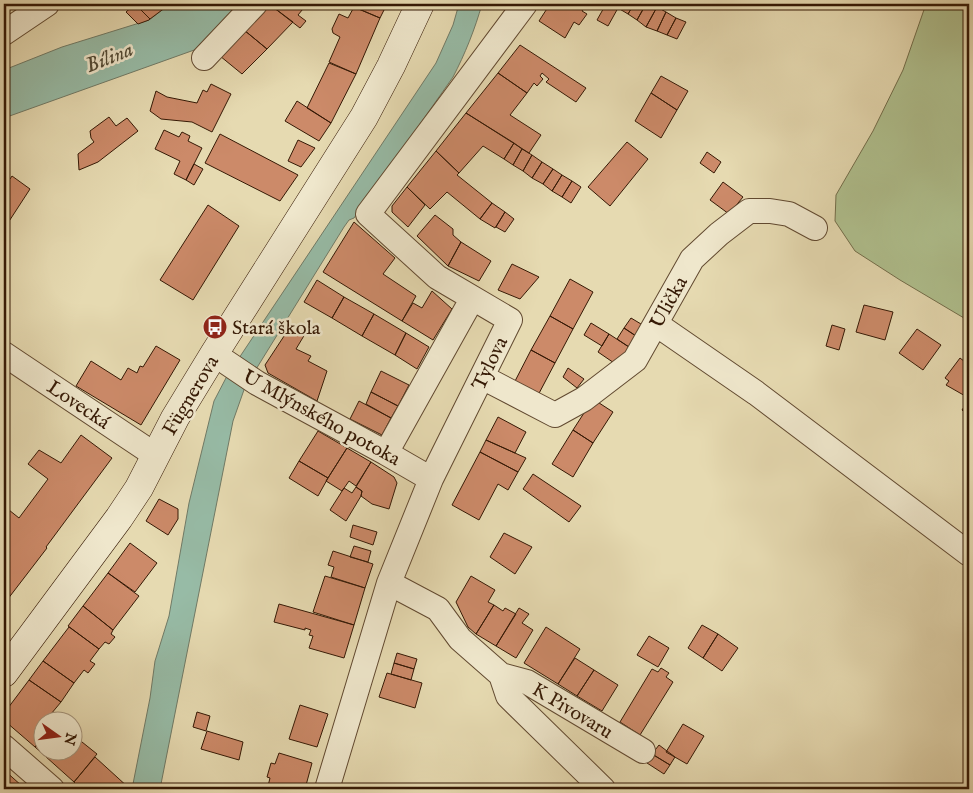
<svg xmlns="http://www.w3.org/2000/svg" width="973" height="793" font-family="'IM FELL English',serif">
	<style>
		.green { fill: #b0c18f; stroke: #726d4a }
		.water { fill: #97bba6; stroke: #707a66 }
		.building { fill: #cc8a69; stroke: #351905 }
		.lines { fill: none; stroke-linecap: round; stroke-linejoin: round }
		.street-casing { stroke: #614930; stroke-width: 26 }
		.secondary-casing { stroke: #351905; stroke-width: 29 }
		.street { stroke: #efe7cc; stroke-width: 24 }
		.secondary { stroke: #efe7cc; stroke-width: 28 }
		.labels { text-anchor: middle; stroke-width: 5; stroke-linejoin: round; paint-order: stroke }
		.street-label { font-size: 20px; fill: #351905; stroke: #efe7cc }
		.poi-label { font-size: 20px; fill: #351905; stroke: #efe7cc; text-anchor: start }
		.water-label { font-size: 21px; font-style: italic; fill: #524a35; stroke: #efe7cc }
	</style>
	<rect width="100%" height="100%" fill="#e6dab1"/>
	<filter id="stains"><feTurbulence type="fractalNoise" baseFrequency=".004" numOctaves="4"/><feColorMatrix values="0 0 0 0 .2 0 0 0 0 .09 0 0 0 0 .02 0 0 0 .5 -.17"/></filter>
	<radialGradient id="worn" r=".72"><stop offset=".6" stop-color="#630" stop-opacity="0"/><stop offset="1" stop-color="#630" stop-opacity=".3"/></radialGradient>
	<!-- green -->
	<path class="green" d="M926 4H969V321L900 280 855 251 835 221 836 195 873 131 903 70Z"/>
	<!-- water -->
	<path class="water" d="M170 4H246L197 49 4 118V70L62 47 149 20Z
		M459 4H482C475 29 465 54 453 77L354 218 349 220 344 227 245 387 233 421 160 789H132L150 698 155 661 169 616 189 503 214 401 227 376 436 63 453 25Z"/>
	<!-- building -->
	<path class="building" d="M135 4H170L150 19Z
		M135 4 150 19 149 20 138 24 126 12Z
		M269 4H307L298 15 306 21 300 28Z
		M269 4 293 22 267 49 244 30Z
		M356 4H387L380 18 354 7Z
		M550 4H586L582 11 587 14 579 25 574 22 565 38 539 21Z
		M606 4H610L618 8 608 26 597 20Z
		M621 4H634L628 14 618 8Z
		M634 4H646L637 20 628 14Z
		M646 4 657 7 646 27 637 20Z
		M354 7 380 18 356 74 329 62 340 37 333 33 332 29 339 14 348 18Z
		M657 7 666 12 657 31 646 27Z
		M666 12 676 18 667 35 657 31Z
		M676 18 686 22 677 39 667 35Z
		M244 30 267 49 242 74 220 56Z
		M520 45 586 88 576 102 546 82 549 79 542 73 540 76 543 79 537 86 534 83 527 93 498 73Z
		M329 63 356 74 331 123 307 108Z
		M498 73 527 93 510 115 541 135 529 153 466 113Z
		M661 76 688 91 677 110 651 93Z
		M211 84 231 94 212 132 192 122 161 119 150 111 156 91 167 97 197 103 203 90 207 92Z
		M651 93 677 110 661 138 635 121Z
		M297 101 331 123 319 141 285 121Z
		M466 113 514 143 504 159 483 146 459 173 436 151Z
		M109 117 116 126 127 118 138 131 98 162 79 170 78 154 94 142 91 138 90 131Z
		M164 130 179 137 182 132 190 136 188 141 202 148 186 180 174 174 180 161 155 149Z
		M220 134 298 175 280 201 205 163Z
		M298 140 315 148 301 167 288 161Z
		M627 142 648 159 610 206 588 187Z
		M514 143 522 149 513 165 504 159Z
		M522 149 532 155 523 171 513 165Z
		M436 151 459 173 457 175 492 203 480 219 447 192 430 209 407 187Z
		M707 152 721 162 714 173 700 163Z
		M532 155 542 162 532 178 523 171Z
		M542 162 553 169 543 184 532 178Z
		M194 164 203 169 194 185 186 180Z
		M553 169 562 175 552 191 543 184Z
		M4 175 10 179 12 176 30 189 4 229Z
		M562 175 572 181 562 197 552 191Z
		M572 181 581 187 571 203 562 197Z
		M723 182 743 197 729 214 710 200Z
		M407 187 425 205 408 227 392 212V206Z
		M492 203 505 212 495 228 480 219Z
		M208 205 239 226 193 300 160 280Z
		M505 212 514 219 505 232 496 227Z
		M435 215 453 229V235L461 242 448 266 417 236Z
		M354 222 395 258 383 274 416 296 402 321 323 272Z
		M461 242 491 261 479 281 448 266Z
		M512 264 539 277 520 299 498 290Z
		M570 279 593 292 573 329 550 316Z
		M317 280 344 297 332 318 304 302Z
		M432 291 452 309 433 340 402 321 413 303 422 308Z
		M344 297 374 314 362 336 332 318Z
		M864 305 893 312 885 340 856 332Z
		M374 314 406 333 395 355 362 336Z
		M550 316 573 329 555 363 531 350Z
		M631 318 646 327 639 338 624 328Z
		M591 323 609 334 602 346 584 335Z
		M832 325 845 329 839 350 826 346Z
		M290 327 305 334 296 349 311 356 308 361 327 371 317 401 268 373 265 365Z
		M624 328 639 338 632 349 617 339Z
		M917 329 941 345 923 370 899 353Z
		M406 333 429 347 417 369 395 355Z
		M609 334 632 349 617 365 598 352Z
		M156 346 180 360 141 425 76 386 91 361 121 380 128 368 137 373 140 366 143 367Z
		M531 350 555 363 536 399 513 385Z
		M960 358 969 365V394L967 397 946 385 949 381 945 378Z
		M568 368 584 379 577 388 563 377Z
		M381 371 409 385 398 406 371 392Z
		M371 392 398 406 391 418 366 404Z
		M969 394V416L962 410 968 401 967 397Z
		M593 399 613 412 593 443 573 430Z
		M359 401 391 418 382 435 350 419Z
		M498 417 526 432 515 453 486 440Z
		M573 430 593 443 573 477 552 464Z
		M318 431 347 448 328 478 299 461Z
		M81 435 112 458 46 547 47 548 4 604V506L19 518 48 479 28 464 39 450 61 463Z
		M486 440 526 458 518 472 480 452Z
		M347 448 371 462 356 486 349 481 342 491 326 481Z
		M480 452 518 472 508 490 498 484 479 520 452 505Z
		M299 461 328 478 318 496 289 478Z
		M371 462 394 477 397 483 389 509 372 504 361 496 362 491 356 487Z
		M533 474 581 506 569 522 523 489Z
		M356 487 362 491 361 496 346 521 330 510 344 488 352 493Z
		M159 499 178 509V519L168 535 146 521Z
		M353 525 377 532 373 545 350 537Z
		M504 533 532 547 515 574 490 557Z
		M130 543 157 563 135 592 108 573Z
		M354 546 371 551 368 562 350 557Z
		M333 551 373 564 365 588 331 577 334 567 328 565Z
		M108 573 139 596 113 630 83 606Z
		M325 576 365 588 354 625 313 612Z
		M471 576 495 590 488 602 494 605 476 634 468 627 456 602Z
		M279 604 354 625 344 658 309 648 313 636 309 635 311 630 305 628V630L274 622Z
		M494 605 503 611 505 608 516 614 496 646 476 634Z
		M83 606 113 630 111 634 115 637 109 644 105 642 99 649 68 626Z
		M519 608 529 614 522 623 533 630 516 658 496 646Z
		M702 625 718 634 703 658 688 648Z
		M69 627 99 649 90 661 95 664 88 673 84 670 74 683 43 661Z
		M546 627 580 649 558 684 524 663Z
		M718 634 738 648 722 671 703 658Z
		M649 636 669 648 658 667 637 655Z
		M397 653 417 659 414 669 394 663Z
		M575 658 594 670 577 696 558 684Z
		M43 661 74 683 61 702 29 680Z
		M394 663 414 669 411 680 391 674Z
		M661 668 669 673 666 677 673 682 640 735 620 722 652 669 658 672Z
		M594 670 618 685 602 711 577 696Z
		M387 673 422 683 415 708 379 697Z
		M29 680 61 702 46 720H42V738L35 747 6 722 5 712Z
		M300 705 328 714 317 747 289 739Z
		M197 712 210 716 206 731 193 727Z
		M683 724 704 736 687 764 666 752Z
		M207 731 243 742 239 760 201 749Z
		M72 734 97 754 74 782 35 747 42 738V750H72Z
		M659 745 675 757 670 765 652 754Z
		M279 753 312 763 305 789H279L268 786 270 778 267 777 271 763 275 764Z
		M652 754 670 765 664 774 647 763Z
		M95 757 129 788 128 789H81L74 782Z
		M4 770 22 786 19 789H4Z"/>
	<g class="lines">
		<defs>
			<path id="street" d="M4 33 47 4
				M204 58 255 4
				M656 324 756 393 969 554
				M4 354 155 455
				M214 354 257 383 386 453 431 479
				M482 377 555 415 584 399 635 360 692 259 719 234 749 211H770L789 214 815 228
				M386 453 472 299
				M389 583 438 609 460 639 501 675 508 696 603 789
				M501 675 527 682 643 751
				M4 747 52 789
				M327 789 389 583 431 479 510 320 437 277 368 214 525 4"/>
			<path id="secondary" d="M4 673 119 518 139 488 175 418 214 354 364 117 391 66 420 4"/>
		</defs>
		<!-- street casing -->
		<use href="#street" class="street-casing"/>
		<!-- secondary casing -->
		<use href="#secondary" class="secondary-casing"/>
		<!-- street -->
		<use href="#street" class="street"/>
		<!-- secondary -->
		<use href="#secondary" class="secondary"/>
	</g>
	<!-- icons -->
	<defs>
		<symbol id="bus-disc" viewBox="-11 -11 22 22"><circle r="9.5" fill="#8f2418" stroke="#efe7cc"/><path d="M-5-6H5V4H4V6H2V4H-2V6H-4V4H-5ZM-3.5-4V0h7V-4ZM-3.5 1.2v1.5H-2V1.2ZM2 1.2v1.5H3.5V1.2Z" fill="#fff"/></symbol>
	</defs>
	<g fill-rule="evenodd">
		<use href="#bus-disc" x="201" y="313" width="28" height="28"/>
	</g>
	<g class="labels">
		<!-- street labels -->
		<g class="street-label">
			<text transform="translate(668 302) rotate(-61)" y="7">Ulička</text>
			<text transform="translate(489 363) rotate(-64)" y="7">Tylova</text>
			<text transform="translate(190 395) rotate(-59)" y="7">Fügnerova</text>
			<text transform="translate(79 404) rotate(34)" y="7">Lovecká</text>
			<text transform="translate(322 417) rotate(29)" y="7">U Mlýnského potoka</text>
			<text transform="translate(573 710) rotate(31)" y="7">K Pivovaru</text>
		</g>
		<!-- poi labels -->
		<g class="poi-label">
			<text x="232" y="334">Stará škola</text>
		</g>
		<!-- water labels -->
		<g class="water-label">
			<text transform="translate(109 57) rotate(-22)" y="7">Bílina</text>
		</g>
	</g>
	<!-- margin -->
	<rect width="973" height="793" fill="none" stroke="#e6dab1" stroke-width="20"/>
	<rect x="5" y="5" width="963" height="783" fill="none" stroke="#351905" stroke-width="2.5"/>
	<rect x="10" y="10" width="953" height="773" fill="none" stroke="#351905"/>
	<!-- north arrow -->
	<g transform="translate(58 736) rotate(104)"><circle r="24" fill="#efe7cc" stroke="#a5957c"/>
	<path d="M0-4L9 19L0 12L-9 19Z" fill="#8f2418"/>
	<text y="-8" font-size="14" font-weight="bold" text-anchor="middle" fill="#351905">N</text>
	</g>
	<rect width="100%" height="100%" filter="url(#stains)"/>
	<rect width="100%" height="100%" fill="url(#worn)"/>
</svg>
